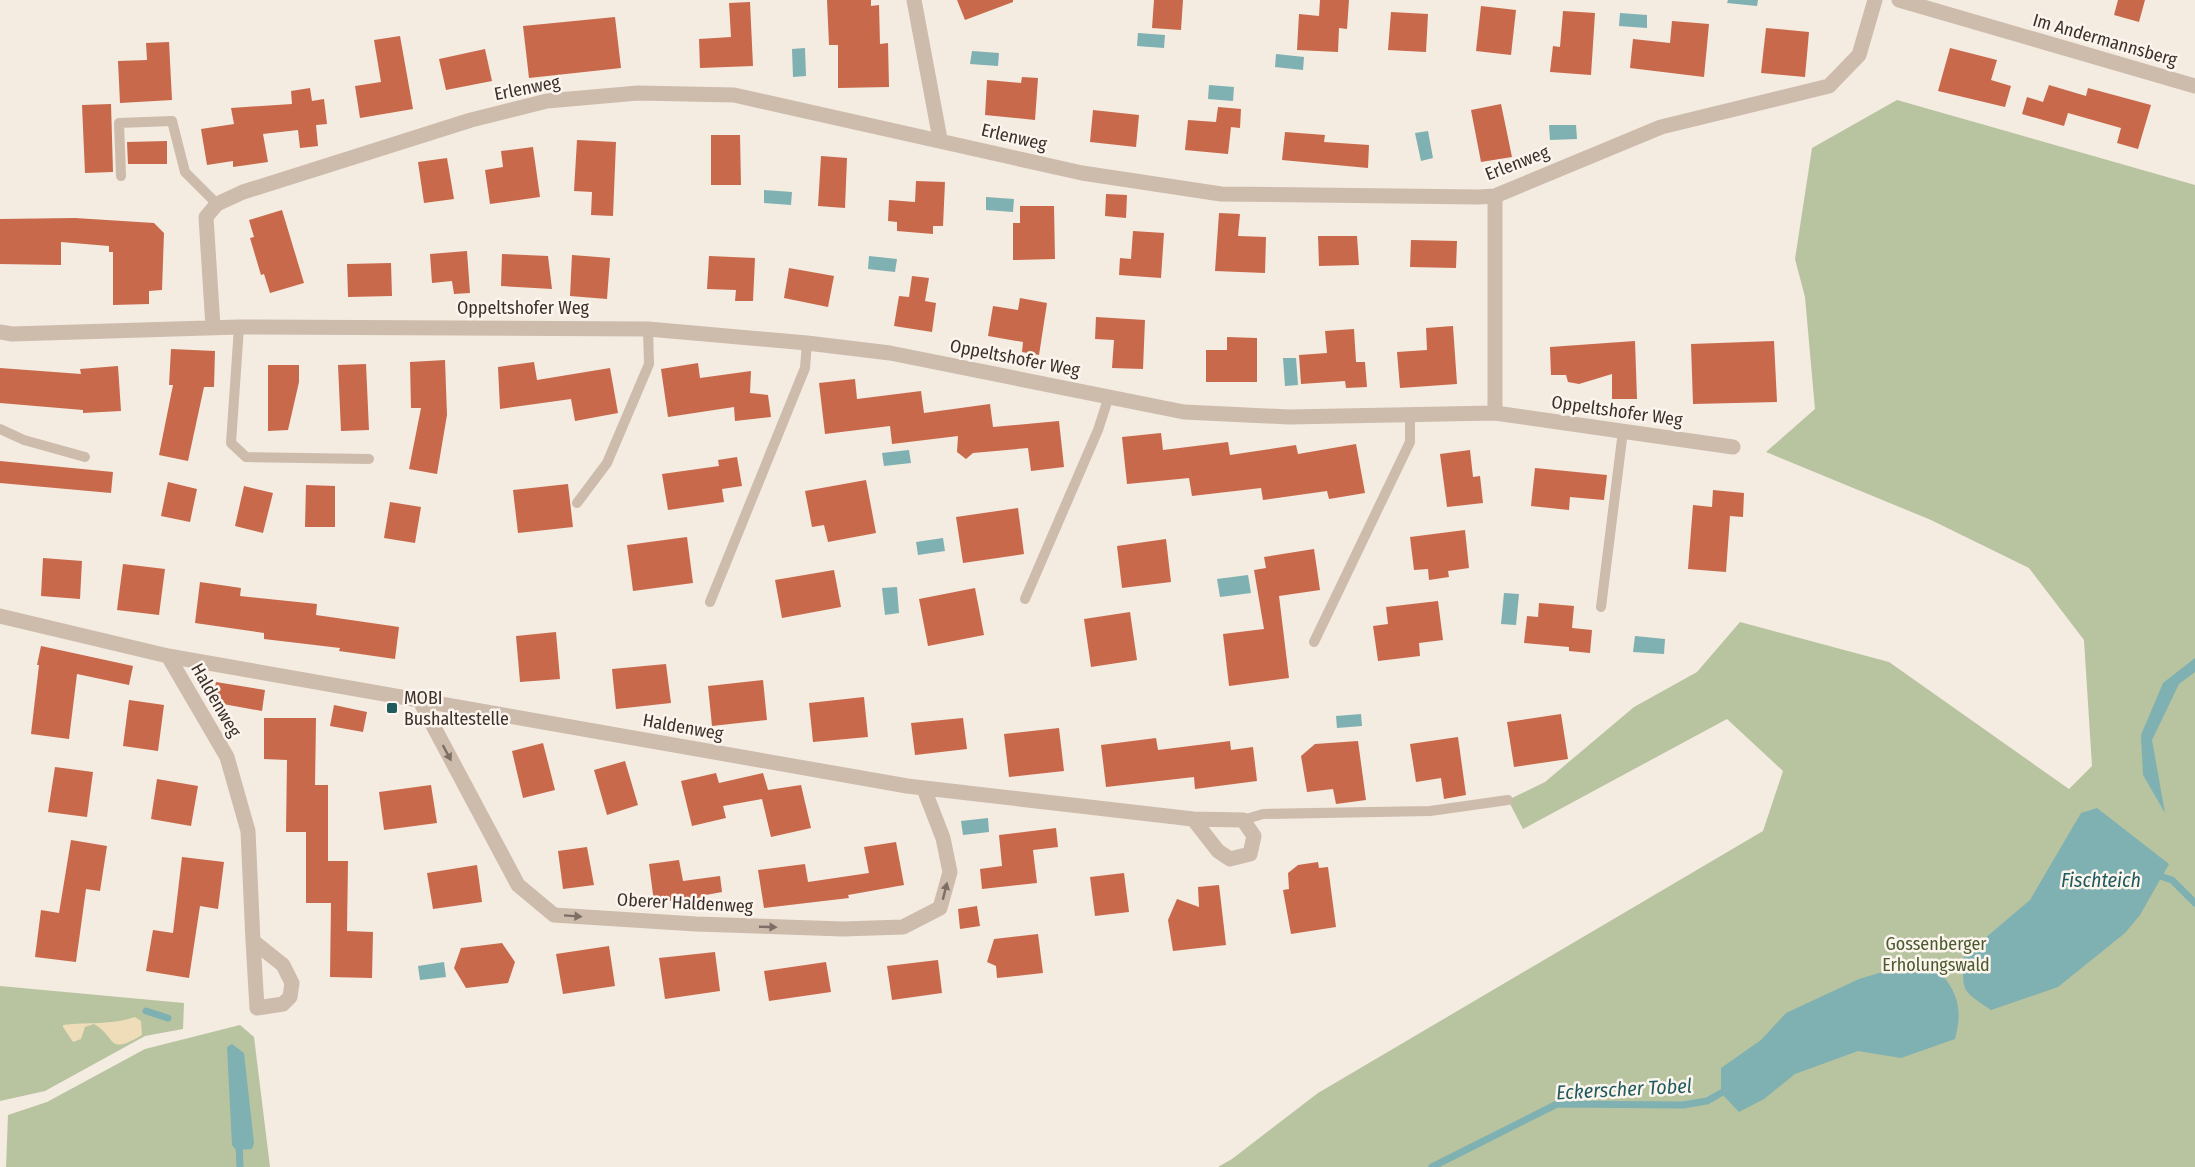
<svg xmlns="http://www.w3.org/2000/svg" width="2195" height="1167" font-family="'Fira Sans Condensed',sans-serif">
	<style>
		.green { fill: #b8c4a0 }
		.sand { fill: #efdcb8 }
		.water { fill: #7fb0b2 }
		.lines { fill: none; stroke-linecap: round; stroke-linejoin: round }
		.stream { stroke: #7fb0b2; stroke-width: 7 }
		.building { fill: #c8694b }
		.lane { stroke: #cdbbac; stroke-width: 10 }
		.street { stroke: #cdbbac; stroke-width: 15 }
		.oneway { fill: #7d6f65 }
		.poi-dot { fill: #1f5a5e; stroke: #fbf5ee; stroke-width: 2 }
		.labels { text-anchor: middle; stroke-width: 5; stroke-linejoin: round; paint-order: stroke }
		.street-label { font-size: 18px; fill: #3b302b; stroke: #fbf5ee }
		.poi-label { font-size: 18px; fill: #3b302b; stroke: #fbf5ee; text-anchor: start }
		.park-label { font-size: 18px; fill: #4a5a2e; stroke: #fbf5ee }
		.water-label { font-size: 20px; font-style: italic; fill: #1f5a5e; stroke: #fbf5ee }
	</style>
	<rect width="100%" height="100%" fill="#f4ebe1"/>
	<!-- green -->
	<path class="green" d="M1897 100 2195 185V1167H1218L1232 1159 1318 1093 1763 831 1783 771 1727 719 1523 829 1508 800 1545 782 1634 707 1697 672 1740 622 1889 662 2069 789 2092 766 2084 640 2029 568 1931 520 1766 452 1815 409 1805 297 1795 259 1812 148Z
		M0 986 184 1003 183 1029 145 1036 45 1091 0 1101Z
		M240 1025 254 1037 270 1167H6L8 1115 47 1102 145 1049Z"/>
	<!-- sand -->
	<path class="sand" d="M135 1017 141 1021 142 1035C106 1056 118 1038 94 1024L85 1027 81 1039 73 1042 63 1027V1025C88 1022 112 1025 135 1017Z"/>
	<!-- water -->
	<path class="water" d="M1728 0H1758L1757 6 1727 3Z
		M1620 13 1647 15V28L1619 26Z
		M1138 33 1165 35 1164 48 1137 46Z
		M805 48 806 76 793 77 792 49Z
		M972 51 999 53 998 66 970 64Z
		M1276 54 1304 57 1303 70 1275 67Z
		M1209 85 1234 87 1233 101 1208 99Z
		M1549 125H1576L1577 139 1550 140Z
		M1428 131 1433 158 1421 161 1415 133Z
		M764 190 792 192 791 205 764 203Z
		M986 197 1014 199 1013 212 986 210Z
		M869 256 897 259 895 272 868 269Z
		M1283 358H1296L1298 385 1285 386Z
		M909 450 911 463 884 466 882 453Z
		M943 538 945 551 918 555 916 542Z
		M1248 575 1251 593 1220 597 1217 579Z
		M897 587 899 613 885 615 882 588Z
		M1504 593 1519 594 1516 625 1501 624Z
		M1635 636 1665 639 1664 654 1633 652Z
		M2195 658V672L2179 684 2152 740 2165 813 2143 775 2141 735 2163 683Z
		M1361 714 1362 726 1337 728 1336 716Z
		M2097 808 2169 864 2140 915 2125 933 2058 987 1991 1010C1961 990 1962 992 1964 956L2030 900 2081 813Z
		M988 818 989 832 963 835 961 821Z
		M444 962 446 977 420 980 418 966Z
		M1933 964C1956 990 1964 1004 1955 1039L1901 1058 1858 1051 1795 1074 1764 1099 1739 1112 1721 1093V1068L1761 1040 1786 1013 1859 979 1899 967Z
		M232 1044 244 1053 254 1143 252 1149 236 1150 232 1145 227 1047Z"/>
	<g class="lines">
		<!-- stream -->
		<path class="stream" d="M2154 874 2172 880 2195 903
			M146 1011 168 1018
			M239 1143 240 1167
			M1432 1167 1557 1104 1683 1105 1707 1101 1721 1093"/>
	</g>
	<!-- building -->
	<path class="building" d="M827 0H871V6L879 5 880 44 888 43 889 87 838 88V45H829Z
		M957 0H1013V2L965 20Z
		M1154 0H1183L1181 30 1152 28Z
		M1320 0H1349L1347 29 1339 28 1338 52 1297 50 1299 14 1319 16Z
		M2118 0H2145L2139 22 2114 15Z
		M750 2 753 66 700 68 699 39 731 37 729 3Z
		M1481 6 1516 10 1511 55 1476 51Z
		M1563 11 1595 13 1591 75 1550 72 1553 46 1560 47Z
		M1391 12 1428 14 1426 52 1388 50Z
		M615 17 621 68 529 78 523 26Z
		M1672 21 1709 24 1704 77 1630 68 1633 39 1670 43Z
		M1766 28 1809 32 1805 77 1761 73Z
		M400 36 413 109 360 118 355 86 381 82 374 40Z
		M169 42 172 100 120 103 118 61 147 60 146 43Z
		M1950 48 1997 60 1991 80 2011 86 2005 107 1938 91Z
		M485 49 492 81 446 90 439 59Z
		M1022 77 1038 78 1035 120 985 115 987 80 1021 83Z
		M2049 85 2086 96 2088 88 2151 105 2138 149 2117 143 2121 128 2068 113 2064 126 2022 114 2027 97 2043 102Z
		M310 88 312 101 324 99 327 124 316 125 318 146 300 148 298 130 263 134 268 162 233 167V161L207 165 201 129 234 124 231 108 292 104 291 91Z
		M111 104 113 172 85 173 82 105Z
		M1501 104 1512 157 1481 162 1471 110Z
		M1218 107 1241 109 1240 128 1231 127 1228 154 1185 150 1188 120 1216 122Z
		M1093 110 1139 115 1136 147 1090 142Z
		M1285 132 1325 135 1324 142 1369 145 1368 168 1282 160Z
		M711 135H740L741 185H711Z
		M577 140 616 142 613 216 591 215 592 192 574 191Z
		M167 141V164H128L127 142Z
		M533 147 540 197 490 204 485 170 503 167 501 151Z
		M821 156 847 158 845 208 818 206Z
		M447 158 454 199 424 203 418 162Z
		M916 181 945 182 943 226H933V234L897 231V222L888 221 889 200 915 202Z
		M1106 194 1127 195 1126 218 1105 216Z
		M1020 206H1054L1055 259 1013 260V223H1020Z
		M282 210 304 283 270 293 264 274 261 275 250 238 254 237 249 220Z
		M1219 213 1240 214 1238 236 1266 237 1265 273 1215 271Z
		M75 218 154 223 164 233 162 290 149 291V304L113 305V252H109V246L61 242V265L0 264V219Z
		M1133 231 1164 233 1161 278 1119 275 1120 258 1131 259Z
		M1318 236H1357L1359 265 1319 266Z
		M1411 240 1457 241 1456 268 1410 267Z
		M467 251 470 293 454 294 452 281 432 283 430 254Z
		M502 254 548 256 552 289 501 286Z
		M572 255 610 258 607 299 570 296Z
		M709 256 755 258 753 301H735L736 290 707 289Z
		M391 263 392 296 348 297 347 264Z
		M789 268 834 276 828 307 784 298Z
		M912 276 929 278 925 301 936 303 932 332 894 326 899 296 909 297Z
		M1020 298 1047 303 1039 355 1022 352 1023 342 988 336 993 306 1018 310Z
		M1096 317 1145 320 1143 369 1112 368 1114 340 1095 339Z
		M1453 326 1457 384 1400 388 1397 352 1427 350 1426 328Z
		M1354 329 1356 362H1365L1367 387 1346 388 1345 381 1301 384 1299 355 1327 353 1325 331Z
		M1227 337 1257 338V382H1206V350H1227Z
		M1635 341 1637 399H1612V374L1579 384 1568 382 1566 375H1551L1550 347Z
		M1774 341 1777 402 1693 404 1691 344Z
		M171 349 215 351 214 387H204L188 461 159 455 173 385H169Z
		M445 360 447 415 437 474 409 469 421 408H411L410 362Z
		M534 362 537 380 610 368 618 413 575 421 571 399 500 409 498 367Z
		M698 363 700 378 751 371 750 393 768 395 771 417 735 421 734 407 668 417 661 369Z
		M366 364 369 430 341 431 338 365Z
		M268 365H299V382L288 430 268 431Z
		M118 366 121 411 83 413V410L0 403V368L81 374 80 369Z
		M855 379 857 399 921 391 924 413 990 404 993 427 1059 421 1064 467 1031 471 1028 448 973 453 966 459 957 452 958 436 892 444 890 426 825 434 819 383Z
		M1161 433 1163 450 1228 442 1230 455 1296 445 1298 454 1356 444 1365 493 1329 499 1327 491 1263 500 1261 488 1192 496 1189 478 1127 484 1122 437Z
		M1470 450 1473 477 1480 476 1483 503 1447 507 1440 454Z
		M737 457 742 486 722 489 724 502 668 510 662 474 719 466 718 460Z
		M0 461 113 472 111 493 0 483Z
		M1535 468 1607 475 1604 500 1570 497 1569 510 1531 506Z
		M866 480 876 533 828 542 824 525 812 527 805 491Z
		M168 482 197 489 190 522 161 516Z
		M568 484 573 527 518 533 513 490Z
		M306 485 335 486V527H305Z
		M244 486 273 493 263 533 235 526Z
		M1713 490 1744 493 1743 517 1730 516 1726 572 1688 569 1693 505 1712 507Z
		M390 502 421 507 415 543 384 538Z
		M1018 508 1024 554 963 563 956 517Z
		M1465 530 1469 568 1448 571 1449 577 1429 580 1428 569 1414 570 1410 537Z
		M687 537 693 583 633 591 627 545Z
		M1166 539 1171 582 1122 588 1117 546Z
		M1314 549 1320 590 1279 596 1289 678 1229 686 1223 634 1264 629 1254 570 1266 568 1264 557Z
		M43 558 82 561 80 599 41 596Z
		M123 564 165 569 159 615 117 610Z
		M834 570 841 607 782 618 775 580Z
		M200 582 241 588 240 596 317 604 316 615 399 627 395 659 339 651 340 648 264 639V633L195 623Z
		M975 588 984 635 928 646 919 599Z
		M1438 601 1443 640 1419 643 1420 656 1378 661 1373 626 1388 624 1386 607Z
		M1539 603 1574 606 1572 628 1592 630 1590 653 1569 651V647L1524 643 1527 616 1538 617Z
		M1130 612 1137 660 1091 667 1084 619Z
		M556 632 560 679 520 682 516 636Z
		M41 646 133 666 129 685 77 674 69 739 31 734 39 665H37Z
		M666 664 671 703 616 709 612 669Z
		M763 680 767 720 712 726 708 686Z
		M216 682 265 690 262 711 212 702Z
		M864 697 868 737 813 742 809 703Z
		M129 700 164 705 158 751 123 746Z
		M334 705 367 712 363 732 330 726Z
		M1561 714 1568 759 1514 767 1507 722Z
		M264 718H316L315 785H328V861H348L347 931 373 932 372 978 330 977 331 903H306V832H286L287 760 264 759Z
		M963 718 967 749 915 755 911 723Z
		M1059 728 1064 771 1009 777 1004 734Z
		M1458 737 1466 795 1444 799 1441 778 1416 782 1410 744Z
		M1156 738 1158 750 1230 741 1231 750 1253 747 1257 781 1195 789 1194 777 1106 787 1101 745Z
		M1358 741 1366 800 1336 804 1333 789 1307 792 1301 756 1315 744Z
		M543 743 555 790 523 798 512 751Z
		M625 761 638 805 607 815 594 770Z
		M55 767 93 772 87 817 48 812Z
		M716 773 719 783 763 773 768 790 801 785 811 828 771 837 762 799 723 806 726 818 692 826 681 781Z
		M157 779 198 786 191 826 151 819Z
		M431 785 437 823 384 830 379 792Z
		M1056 828 1058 847 1033 850 1037 883 982 889 980 869 1002 866 999 835Z
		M71 840 107 846 100 891 86 889 76 962 35 957 41 910 59 913Z
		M896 842 904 885 848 895 849 898 764 908 758 870 805 864 808 882 869 873 864 847Z
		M587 847 594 885 563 889 558 851Z
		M182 857 224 862 218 909 200 906 189 978 146 971 153 930 173 933Z
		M679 860 683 881 720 876 722 892 706 895V898L654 902 649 864Z
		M1318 862 1319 868 1328 867 1336 927 1291 934 1283 890 1289 889 1288 873 1298 865Z
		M477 865 482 902 433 909 427 873Z
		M1124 873 1129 912 1095 916 1090 877Z
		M1219 885 1226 945 1173 951 1168 920 1177 899 1199 907 1198 887Z
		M977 906 980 926 960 929 958 909Z
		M1038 934 1043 973 997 978 996 966 987 962 994 939Z
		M502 943 515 962 508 983 466 988 454 968 461 948Z
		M609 946 615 986 563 994 556 954Z
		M715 952 720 991 665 999 659 958Z
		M938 960 942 993 892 1000 887 966Z
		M826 962 831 992 769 1001 764 971Z"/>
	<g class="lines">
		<!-- lane -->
		<path class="lane" d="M121 176 119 123 172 121 185 172 217 204
			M239 327 231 443 246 457 369 459
			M0 429 24 440 85 457
			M577 503 607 463 649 364 648 329
			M1025 599 1098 430 1109 396
			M710 602 805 368 807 343
			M1601 607 1623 431
			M1314 642 1410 442V414
			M1243 820 1263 814 1430 811 1508 800"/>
		<!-- street -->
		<path class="street" d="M914 0 940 139
			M1899 0 2195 86
			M213 327 206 217 217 204 243 192 471 120 547 101 638 93 734 95 1082 173 1221 194 1479 197 1495 196 1661 127 1829 86 1859 55 1875 0
			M0 332 12 334 239 327 648 329 807 343 890 353 1184 412 1289 417 1495 413V196
			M1495 413 1733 447
			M0 616 168 656 907 786 1193 819 1243 820 1254 836 1250 854 1230 859 1218 851 1193 819
			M168 656 227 757 248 831 253 941 283 965 292 983 290 997 283 1004 257 1008 253 941
			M420 701 518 885 554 915 696 924 843 929 903 927 940 908 950 872 943 838 924 789"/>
	</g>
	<!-- one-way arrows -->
	<defs><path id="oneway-solid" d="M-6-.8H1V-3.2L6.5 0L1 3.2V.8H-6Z" transform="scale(1.5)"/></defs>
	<g class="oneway">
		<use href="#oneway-solid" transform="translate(447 753) rotate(62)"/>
		<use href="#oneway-solid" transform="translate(945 891) rotate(-76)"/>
		<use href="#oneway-solid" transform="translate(573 916) rotate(4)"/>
		<use href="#oneway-solid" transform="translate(768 927) rotate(2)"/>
	</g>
	<!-- markers -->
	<rect class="poi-dot" x="386" y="702" width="12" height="12" rx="3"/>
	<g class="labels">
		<!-- street labels -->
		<g class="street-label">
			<text transform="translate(2105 40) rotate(16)" y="6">Im Andermannsberg</text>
			<text transform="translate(527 88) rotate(-11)" y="6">Erlenweg</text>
			<text transform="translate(1014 137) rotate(13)" y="6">Erlenweg</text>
			<text transform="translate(1517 163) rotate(-21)" y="6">Erlenweg</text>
			<text x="523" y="314">Oppeltshofer Weg</text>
			<text transform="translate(1015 358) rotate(11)" y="6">Oppeltshofer Weg</text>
			<text transform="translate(1617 411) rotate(8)" y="6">Oppeltshofer Weg</text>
			<text transform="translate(216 700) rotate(60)" y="6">Haldenweg</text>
			<text transform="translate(683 727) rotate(10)" y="6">Haldenweg</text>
			<text transform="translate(685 903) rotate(3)" y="6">Oberer Haldenweg</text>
		</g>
		<!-- poi labels -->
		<g class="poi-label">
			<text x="404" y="704">MOBI<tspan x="404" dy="21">Bushaltestelle</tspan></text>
		</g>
		<!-- park labels -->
		<g class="park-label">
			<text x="1936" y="950">Gossenberger<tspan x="1936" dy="21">Erholungswald</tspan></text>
		</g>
		<!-- water labels -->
		<g class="water-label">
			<text x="2101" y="887">Fischteich</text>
			<text transform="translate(1624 1089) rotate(-3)" y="7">Eckerscher Tobel</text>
		</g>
	</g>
</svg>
